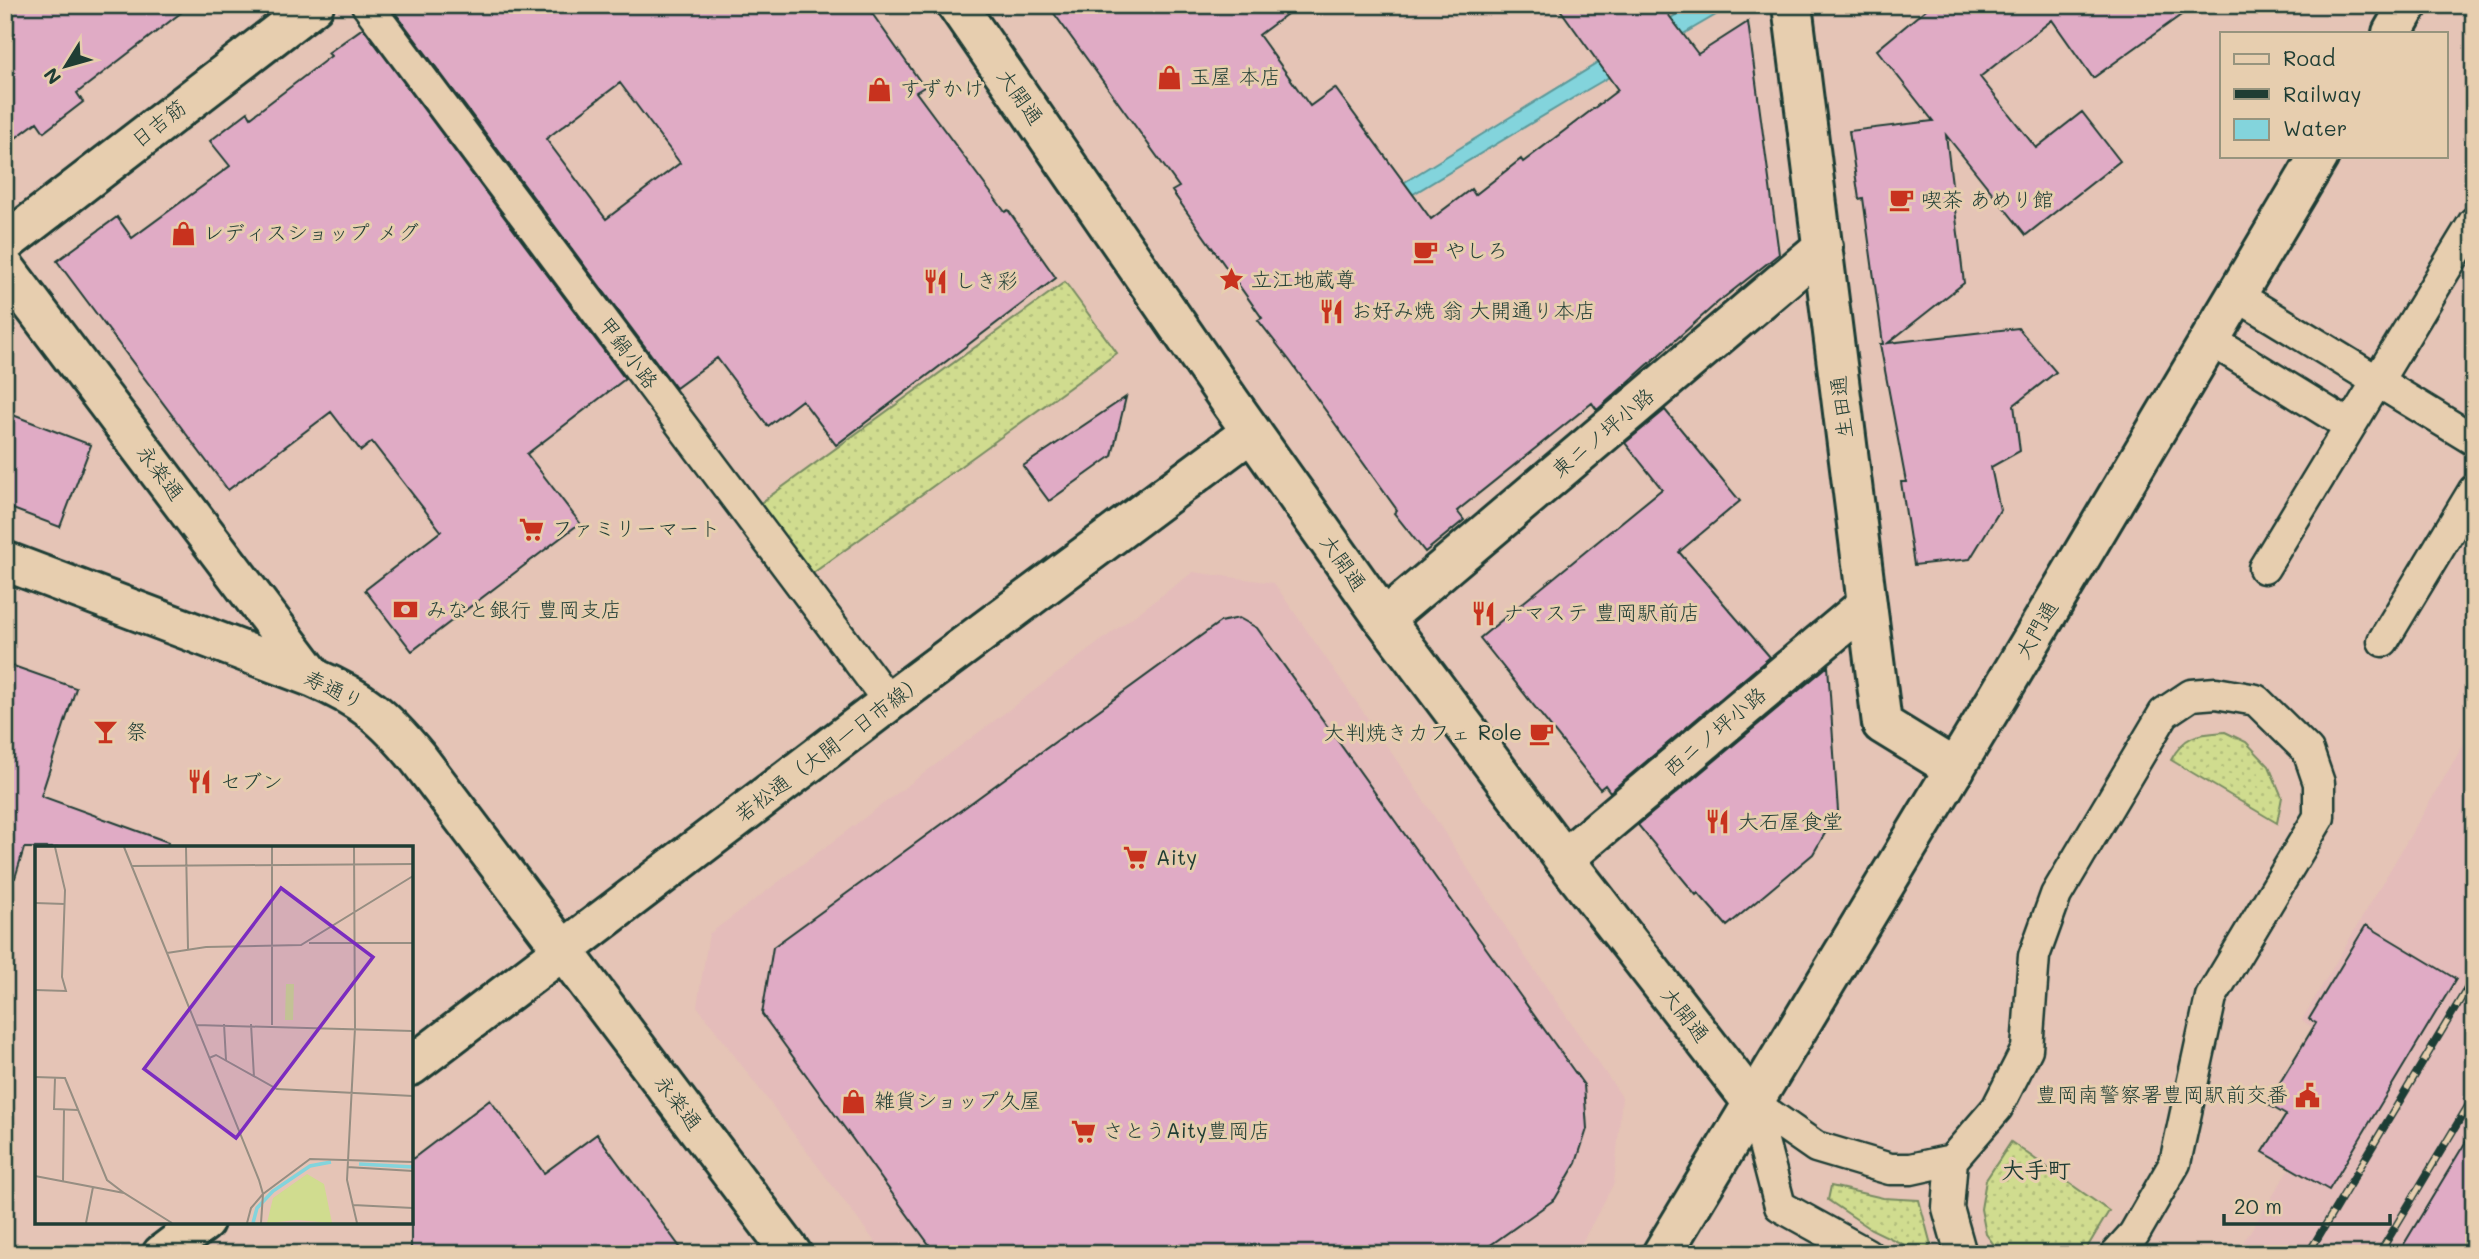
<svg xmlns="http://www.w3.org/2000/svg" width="2479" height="1259" font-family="Mali,'Klee One',sans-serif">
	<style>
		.built { fill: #e4bcba }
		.grass { fill: url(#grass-dots); stroke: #788c62; stroke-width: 2 }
		.water { fill: #83d4dc; stroke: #5b9899; stroke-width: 2 }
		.building { fill: #e0abc5; stroke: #1f3d34; stroke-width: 2; fill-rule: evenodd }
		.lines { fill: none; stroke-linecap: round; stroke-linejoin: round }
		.service-casing { stroke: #1f3d34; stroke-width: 35 }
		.minor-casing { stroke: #1f3d34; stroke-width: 44 }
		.tertiary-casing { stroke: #1f3d34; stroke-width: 44 }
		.service { stroke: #e7ceaf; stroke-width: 30 }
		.minor { stroke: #e7ceaf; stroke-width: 38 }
		.tertiary { stroke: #e7ceaf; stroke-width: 38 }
		.rail-casing { stroke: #1f3d34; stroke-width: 8 }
		.rail { stroke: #e7ceaf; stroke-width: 5; stroke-dasharray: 16; stroke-linecap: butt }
		.labels { text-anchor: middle; stroke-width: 6; stroke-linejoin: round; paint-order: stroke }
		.poi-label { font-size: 21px; fill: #1f3d34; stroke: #e7ceaf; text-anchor: start }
		.street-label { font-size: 21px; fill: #1f3d34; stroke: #e7ceaf }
		.neighbourhood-label { font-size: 23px; font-weight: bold; fill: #1f3d34; stroke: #e7ceaf }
		.inset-river { fill: none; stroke: #83d4dc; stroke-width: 3.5 }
		.inset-road { fill: none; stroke: #968e82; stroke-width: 2 }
		.view { fill: #7b2cbf; fill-opacity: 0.15; stroke: #7b2cbf; stroke-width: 3.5 }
		.inset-edge { fill: none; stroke: #1f3d34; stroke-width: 3.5 }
	</style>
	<defs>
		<pattern id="grass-dots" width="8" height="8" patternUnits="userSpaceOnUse" patternTransform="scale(1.75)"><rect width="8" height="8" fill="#d0dc8f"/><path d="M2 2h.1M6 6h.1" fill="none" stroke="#b2be7c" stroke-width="1.8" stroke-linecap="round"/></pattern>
	</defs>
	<rect width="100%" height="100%" fill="#e5c4b6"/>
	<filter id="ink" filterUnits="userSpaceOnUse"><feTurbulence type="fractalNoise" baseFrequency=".0143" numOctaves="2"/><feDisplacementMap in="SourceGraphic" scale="14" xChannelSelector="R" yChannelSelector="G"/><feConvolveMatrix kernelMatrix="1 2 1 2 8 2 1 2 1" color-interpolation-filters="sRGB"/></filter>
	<g filter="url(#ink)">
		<!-- built -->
		<path class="built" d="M1193 572 1274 583 1411 781 1520 949 1622 1097 1614 1183 1576 1254H884L697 1006 709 934Z
			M2474 727V1254H2236L2357 1062 2302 1020Z"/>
		<!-- grass -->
		<path class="grass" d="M1065 282 1117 353 802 581 751 510Z
			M2225 732 2246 742 2269 766 2282 797 2277 823 2171 760C2185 734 2198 734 2225 732Z
			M2011 1142 2109 1211 2085 1251 2080 1254H2001L1986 1234 1981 1209 1986 1180Z
			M1831 1186 1883 1198 1919 1200 1931 1245 1921 1253 1871 1229 1828 1200Z"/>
		<!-- water -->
		<path class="water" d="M1692 5H1733L1573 98 1355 229 1348 217Z"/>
		<!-- building -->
		<path class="building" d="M5 5H191L77 93 83 102 44 132 37 122 5 146Z
			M394 5H866L924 87 916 92 1005 212 1008 210 1056 278 836 445 802 400 768 426 717 358 676 388 391 7ZM620 83 680 163 606 219 546 139Z
			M1048 5H1299L1259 35 1310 106 1335 88 1431 219 1471 189 1475 195 1521 159 1523 162 1618 90 1557 5H1661L1698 54 1748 22 1779 254 1717 303 1597 410 1592 403 1457 511 1464 520 1425 552 1394 513 1397 510 1290 361 1258 320 1262 318 1172 191 1179 187Z
			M1931 5H2195L2093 78 2052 20 1980 77 2036 148 2082 112 2120 161 2026 235 1946 135 1964 283 1888 343 2018 328 2056 372 2014 405 2020 451 1991 467 2000 510 1970 559 1914 565 1901 482H1906L1880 344H1883L1863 198 1859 199 1849 131 1933 121 1877 50Z
			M363 28 625 379 527 454 580 523 412 651 365 590 441 531 372 442 361 451 331 412 228 490 57 261 117 217 132 238 230 166 210 141 248 112 251 117 331 56 328 53Z
			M1126 397 1112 456 1049 501 1023 466Z
			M1665 410 1740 501 1679 552 1770 657 1610 792 1605 785 1600 789 1480 638 1662 489 1625 443Z
			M5 412 91 445 60 527 5 506Z
			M1239 618 1257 628 1584 1085 1587 1129 1576 1163 1555 1199 1478 1254H936L762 1014 773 947 1220 622Z
			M5 663 76 688 41 796 168 842 167 848H24L15 878 5 877Z
			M1828 666 1838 811 1813 854 1727 926 1698 893 1696 895 1638 825Z
			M2366 925 2456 979 2329 1190 2263 1152 2286 1115 2267 1104 2316 1023 2309 1019Z
			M490 1100 544 1173 597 1134 685 1254H411V1160Z
			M2474 1128V1254H2398Z"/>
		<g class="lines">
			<defs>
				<path id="service" d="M367 5 889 702
					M2236 295 2474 440
					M2209 339 2350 426
					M2264 568 2474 222
					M2383 641 2474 490
					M1753 1103 1816 1147 1890 1169H1911L1952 1160 1997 1108 2027 1049 2034 956 2056 895 2164 713 2191 695 2216 693 2256 700 2308 751 2319 783V817L2211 997 2175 1163 2134 1234 2116 1254
					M1753 1103 1780 1206 1867 1254
					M1952 1160 1948 1208 1961 1254"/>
				<path id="minor" d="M1792 5 1882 724 1955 769
					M5 243 314 5
					M1384 619 1823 247
					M1564 859 1866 605"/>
				<path id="tertiary" d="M957 5 1231 403 1384 619 1564 859 1753 1103
					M2392 33 2408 5
					M5 268 314 678
					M5 561 314 678C363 699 384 717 418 758L792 1254
					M411 1066 889 702 1251 432
					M162 1254 204 1222
					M1662 1254 1999 695 2319 156"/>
			</defs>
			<!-- service casing -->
			<use href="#service" class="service-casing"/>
			<!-- minor casing -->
			<use href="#minor" class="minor-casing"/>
			<!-- tertiary casing -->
			<use href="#tertiary" class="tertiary-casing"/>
			<!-- service -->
			<use href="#service" class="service"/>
			<!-- minor -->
			<use href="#minor" class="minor"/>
			<!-- tertiary -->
			<use href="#tertiary" class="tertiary"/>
			<defs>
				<path id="rail" d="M2308 1254 2474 977
					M2379 1254 2474 1096"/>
			</defs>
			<!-- rail casing -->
			<use href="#rail" class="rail-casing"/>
			<!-- rail -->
			<use href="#rail" class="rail"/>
		</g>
	</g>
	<!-- icons -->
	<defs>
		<symbol id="shop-bare" viewBox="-9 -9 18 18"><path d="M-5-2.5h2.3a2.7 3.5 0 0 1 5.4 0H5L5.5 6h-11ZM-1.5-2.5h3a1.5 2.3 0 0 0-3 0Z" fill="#c8321e" stroke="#e7ceaf" stroke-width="2.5" paint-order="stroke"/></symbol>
		<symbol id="cafe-bare" viewBox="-9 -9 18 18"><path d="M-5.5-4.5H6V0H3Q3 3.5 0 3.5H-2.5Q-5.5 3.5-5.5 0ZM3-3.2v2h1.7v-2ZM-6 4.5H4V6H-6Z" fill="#c8321e" stroke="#e7ceaf" stroke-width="2.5" paint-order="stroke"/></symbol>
		<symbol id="sight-bare" viewBox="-9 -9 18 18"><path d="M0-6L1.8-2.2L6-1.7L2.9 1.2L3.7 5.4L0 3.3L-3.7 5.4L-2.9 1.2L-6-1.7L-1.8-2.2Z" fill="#c8321e" stroke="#e7ceaf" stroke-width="2.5" paint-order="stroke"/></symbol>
		<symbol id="restaurant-bare" viewBox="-9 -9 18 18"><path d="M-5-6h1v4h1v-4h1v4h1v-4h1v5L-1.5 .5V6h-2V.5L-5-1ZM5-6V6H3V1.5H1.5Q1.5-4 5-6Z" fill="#c8321e" stroke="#e7ceaf" stroke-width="2.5" paint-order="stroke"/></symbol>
		<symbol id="supermarket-bare" viewBox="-9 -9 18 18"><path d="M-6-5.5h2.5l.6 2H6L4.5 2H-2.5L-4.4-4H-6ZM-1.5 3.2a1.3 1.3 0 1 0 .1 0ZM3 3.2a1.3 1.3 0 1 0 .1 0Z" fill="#c8321e" stroke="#e7ceaf" stroke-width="2.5" paint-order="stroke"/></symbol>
		<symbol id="bank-bare" viewBox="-9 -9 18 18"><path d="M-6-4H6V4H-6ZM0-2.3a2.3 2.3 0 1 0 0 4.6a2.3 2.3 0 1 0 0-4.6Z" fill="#c8321e" stroke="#e7ceaf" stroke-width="2.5" paint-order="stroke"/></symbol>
		<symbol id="bar-bare" viewBox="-9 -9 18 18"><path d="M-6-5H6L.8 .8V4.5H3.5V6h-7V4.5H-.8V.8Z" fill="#c8321e" stroke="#e7ceaf" stroke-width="2.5" paint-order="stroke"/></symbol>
		<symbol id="civic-bare" viewBox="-9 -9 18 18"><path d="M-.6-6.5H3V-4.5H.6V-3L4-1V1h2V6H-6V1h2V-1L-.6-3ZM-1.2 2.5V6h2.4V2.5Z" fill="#c8321e" stroke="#e7ceaf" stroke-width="2.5" paint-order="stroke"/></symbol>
	</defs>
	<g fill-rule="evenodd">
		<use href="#shop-bare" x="1152" y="60" width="35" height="35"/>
		<use href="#shop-bare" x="862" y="72" width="35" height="35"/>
		<use href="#cafe-bare" x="1884" y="182" width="35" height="35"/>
		<use href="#shop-bare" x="166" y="216" width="35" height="35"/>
		<use href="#cafe-bare" x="1408" y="234" width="35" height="35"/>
		<use href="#sight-bare" x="1214" y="262" width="35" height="35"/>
		<use href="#restaurant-bare" x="918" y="264" width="35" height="35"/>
		<use href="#restaurant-bare" x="1314" y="294" width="35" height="35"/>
		<use href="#supermarket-bare" x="514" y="512" width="35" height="35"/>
		<use href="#bank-bare" x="388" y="592" width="35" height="35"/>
		<use href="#restaurant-bare" x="1466" y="596" width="35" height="35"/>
		<use href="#bar-bare" x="88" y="714" width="35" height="35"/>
		<use href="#cafe-bare" x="1524" y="716" width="35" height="35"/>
		<use href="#restaurant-bare" x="182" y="764" width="35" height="35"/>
		<use href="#restaurant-bare" x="1700" y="804" width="35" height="35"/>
		<use href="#supermarket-bare" x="1118" y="840" width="35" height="35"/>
		<use href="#civic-bare" x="2290" y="1078" width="35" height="35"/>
		<use href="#shop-bare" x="836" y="1084" width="35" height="35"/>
		<use href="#supermarket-bare" x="1066" y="1114" width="35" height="35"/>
	</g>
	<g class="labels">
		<!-- poi labels -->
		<g class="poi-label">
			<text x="1190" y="84">玉屋 本店</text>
			<text x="900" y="96">すずかけ</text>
			<text x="1921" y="207">喫茶 あめり館</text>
			<text x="203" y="240">レディスショップ メグ</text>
			<text x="1445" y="258">やしろ</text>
			<text x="1251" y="287">立江地蔵尊</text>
			<text x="955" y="288">しき彩</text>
			<text x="1351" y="318">お好み焼 翁 大開通り本店</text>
			<text x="552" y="536">ファミリーマート</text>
			<text x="426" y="617">みなと銀行 豊岡支店</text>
			<text x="1503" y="620">ナマステ 豊岡駅前店</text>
			<text x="126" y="739">祭</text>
			<text x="1522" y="740" text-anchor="end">大判焼きカフェ Role</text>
			<text x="220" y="789">セブン</text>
			<text x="1738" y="829">大石屋食堂</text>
			<text x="1156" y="865">Aity</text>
			<text x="2288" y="1102" text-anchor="end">豊岡南警察署豊岡駅前交番</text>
			<text x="874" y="1108">雑貨ショップ久屋</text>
			<text x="1103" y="1138">さとうAity豊岡店</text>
		</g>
		<!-- street labels -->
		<g class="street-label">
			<text transform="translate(1020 97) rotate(55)" y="7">大開通</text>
			<text transform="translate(159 124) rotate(-38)" y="7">日吉筋</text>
			<text transform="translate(628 353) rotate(53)" y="7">甲鍋小路</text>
			<text transform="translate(1842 407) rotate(-97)" y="7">生田通</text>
			<text transform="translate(1603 433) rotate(-40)" y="7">東ニノ坪小路</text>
			<text transform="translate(160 473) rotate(53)" y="7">永楽通</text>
			<text transform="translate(1343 563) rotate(55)" y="7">大開通</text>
			<text transform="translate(2037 630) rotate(-60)" y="7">大門通</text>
			<text transform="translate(334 690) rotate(26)" y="7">寿通り</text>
			<text transform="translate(1715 732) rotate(-40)" y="7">西ニノ坪小路</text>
			<text transform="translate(830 748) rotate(-37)" y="7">若松通（大開一日市線）</text>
			<text transform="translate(1685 1015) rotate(52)" y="7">大開通</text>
			<text transform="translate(678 1103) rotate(53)" y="7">永楽通</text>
		</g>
		<!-- neighbourhood labels -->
		<g class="neighbourhood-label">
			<text x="2036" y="1178">大手町</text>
		</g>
	</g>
	<!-- overview -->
	<g transform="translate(35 846)">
		<rect width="378" height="378" fill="#e5c4b6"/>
		<path d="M251 138H259L258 174H250Z" fill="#d0dc8f"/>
		<path d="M272 328 289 338 297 377 262 374 232 377 238 352Z" fill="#d0dc8f"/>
		<path class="inset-river" d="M324 318 378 321M218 377 222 362 238 345 275 320 296 316"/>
		<path class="inset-road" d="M89 1 224 334 228 348 216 362 212 377M151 1 153 103M237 1V179M319 1 320 182 312 334 322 377M97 20 378 18M0 57 30 58M274 97H378M132 107 171 101 266 99 378 30M0 144 31 145 27 131 30 44 20 1M189 178 191 214M216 178 219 231M161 179 378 185M174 212 181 209 242 243 378 250M0 231 30 232 72 334 89 347M20 232 19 263 43 264M312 321 378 325M0 330 89 347 137 377M28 336 29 264M318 359 378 362M51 377 58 341M226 377 228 348 275 313 378 316"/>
		<path class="view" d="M246 42 338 111 201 292 109 223Z"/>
		<rect width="378" height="378" class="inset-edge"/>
	</g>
	<!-- margin -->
	<rect width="2479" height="1259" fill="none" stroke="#e7ceaf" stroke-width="28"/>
	<rect x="14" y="14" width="2451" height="1231" fill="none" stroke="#1f3d34" stroke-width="2.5" filter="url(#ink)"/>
	<!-- legend -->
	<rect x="2220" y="32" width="228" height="126" fill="#e7ceaf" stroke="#97947e" stroke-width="2"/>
	<rect x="2234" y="54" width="35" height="10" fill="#e7ceaf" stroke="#97947e" stroke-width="2"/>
	<text x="2283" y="66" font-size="21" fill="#1f3d34">Road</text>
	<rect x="2234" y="89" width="35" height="10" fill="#1f3d34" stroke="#97947e" stroke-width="2"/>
	<text x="2283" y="102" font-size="21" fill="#1f3d34">Railway</text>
	<rect x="2234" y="119" width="35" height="21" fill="#83d4dc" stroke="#97947e" stroke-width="2"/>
	<text x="2283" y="136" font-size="21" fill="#1f3d34">Water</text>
	<!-- north arrow -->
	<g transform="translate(66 66) rotate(233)" stroke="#e7ceaf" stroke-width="5" paint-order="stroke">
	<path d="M0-5L12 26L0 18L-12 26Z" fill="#1f3d34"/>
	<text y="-10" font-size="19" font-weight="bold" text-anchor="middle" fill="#1f3d34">N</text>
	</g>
	<!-- scale -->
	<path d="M2224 1214v10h166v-10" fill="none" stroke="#1f3d34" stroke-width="3.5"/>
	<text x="2234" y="1214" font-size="21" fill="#1f3d34" stroke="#e7ceaf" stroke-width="5" paint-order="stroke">20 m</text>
</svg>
